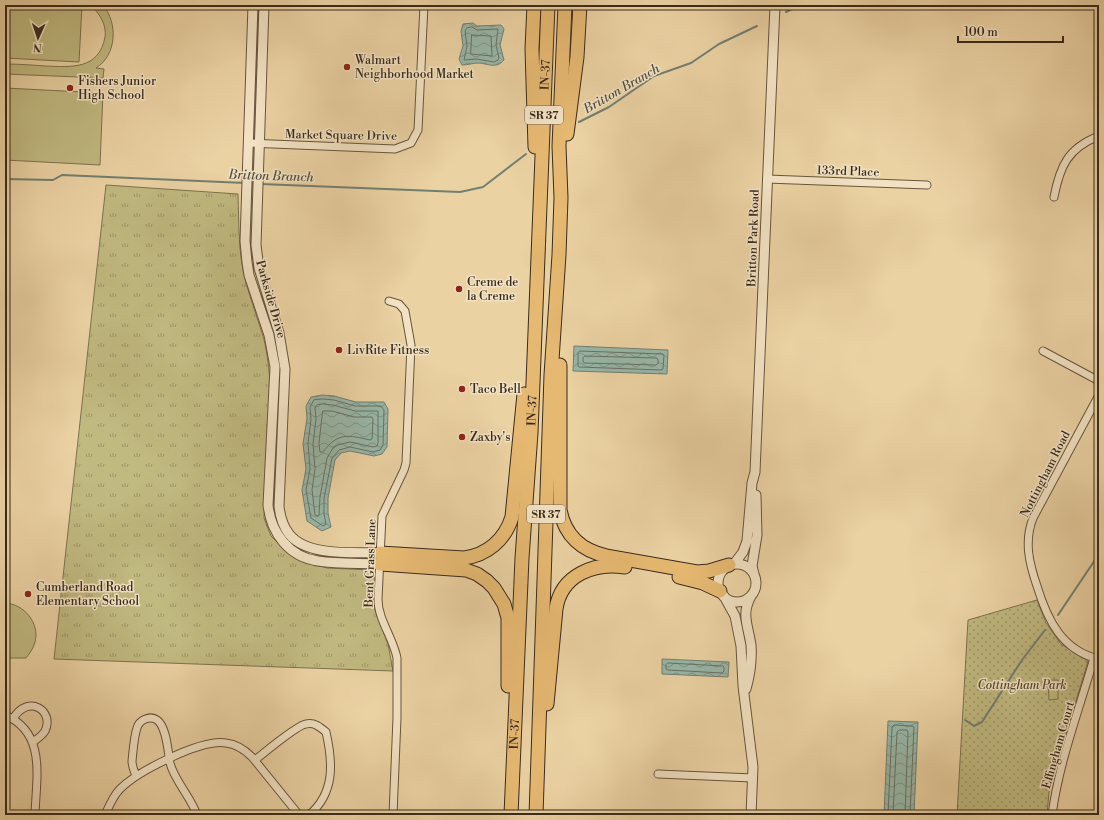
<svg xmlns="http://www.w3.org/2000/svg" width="1104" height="820" font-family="'Libre Bodoni',serif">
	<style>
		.grass { fill: url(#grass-tufts); stroke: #7c724e }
		.park { fill: url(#park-dots); stroke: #7c724e }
		.pitch { fill: #c0b980; stroke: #7c724e }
		.water { fill: url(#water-waves); stroke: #727f71 }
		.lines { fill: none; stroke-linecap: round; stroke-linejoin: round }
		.shore { stroke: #687163; stroke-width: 1 }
		.stream { stroke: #727f71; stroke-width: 2 }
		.minor-casing { stroke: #66553e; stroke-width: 9 }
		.tertiary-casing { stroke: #66553e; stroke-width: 11 }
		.motorway-casing { stroke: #392b1d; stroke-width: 15 }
		.minor { stroke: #f2e2c3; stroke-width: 7 }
		.tertiary { stroke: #f2e2c3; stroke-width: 9 }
		.motorway { stroke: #e6b972; stroke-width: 13 }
		.poi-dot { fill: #8f2418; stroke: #f2e2c3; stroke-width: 1.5 }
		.labels { text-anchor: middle; stroke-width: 3; stroke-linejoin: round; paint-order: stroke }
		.shield { fill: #f2e2c3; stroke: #70624f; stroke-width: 1 }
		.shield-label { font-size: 11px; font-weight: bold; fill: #392b1d }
		.poi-label { font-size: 12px; fill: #392b1d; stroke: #f2e2c3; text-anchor: start }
		.street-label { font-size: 12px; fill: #392b1d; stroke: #f2e2c3 }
		.park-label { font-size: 12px; font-style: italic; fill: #544731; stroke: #f2e2c3 }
		.water-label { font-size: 13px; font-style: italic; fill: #514e40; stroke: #f2e2c3 }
	</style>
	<defs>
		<pattern id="grass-tufts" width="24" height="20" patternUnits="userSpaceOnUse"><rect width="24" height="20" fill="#c0b980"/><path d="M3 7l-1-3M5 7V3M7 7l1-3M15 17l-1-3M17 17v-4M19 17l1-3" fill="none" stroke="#9d9768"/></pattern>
		<pattern id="park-dots" width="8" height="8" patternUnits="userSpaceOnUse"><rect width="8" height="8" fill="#c0b980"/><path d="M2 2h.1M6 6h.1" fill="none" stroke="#9d9768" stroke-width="1.8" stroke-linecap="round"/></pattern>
		<pattern id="water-waves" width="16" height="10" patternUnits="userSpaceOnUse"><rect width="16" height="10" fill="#98b7a9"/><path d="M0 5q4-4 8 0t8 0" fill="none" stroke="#7d9589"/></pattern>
	</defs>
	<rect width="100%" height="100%" fill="#ebd2a3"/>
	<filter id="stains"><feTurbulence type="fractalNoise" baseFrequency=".005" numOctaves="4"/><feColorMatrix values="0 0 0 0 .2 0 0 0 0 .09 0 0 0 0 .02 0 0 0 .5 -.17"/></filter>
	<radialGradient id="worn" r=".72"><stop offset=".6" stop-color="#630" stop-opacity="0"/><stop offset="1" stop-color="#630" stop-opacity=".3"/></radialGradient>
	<!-- grass -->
	<path class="grass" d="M106 185 238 194C239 224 238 255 246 283 251 300 257 317 262 333 267 348 268 364 270 379L264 518 271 536 284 549 300 560 327 568 371 570 375 578V610L388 644 393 671 54 659Z"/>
	<!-- park -->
	<path class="park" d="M1037 600 1046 623 1061 644 1088 661 1049 792 1047 815H957L968 620Z"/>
	<!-- pitch -->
	<path class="pitch" d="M5 5 82 6 79 62 5 58Z
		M90 5H103C118 23 117 55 96 68L104 69 103 78 5 74V64C18 64 32 65 45 66 71 67 99 70 105 37 107 25 99 12 90 5Z
		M5 88 103 93 100 165 5 160Z
		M5 603C24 604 40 623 35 642 33 649 30 653 26 658H5Z
		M1048 680H1058V699L1049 700Z"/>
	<!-- water -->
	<path class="water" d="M473 23 477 26 501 25 504 29 500 45 504 60C496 69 489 64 479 63 473 63 468 65 462 65L459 59 463 46 461 31 463 24Z
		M574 346 668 350 667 374 573 371Z
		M322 395 334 396 356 402H384L388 409 387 447 382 454 374 456 350 451 341 453 335 460 328 498V513L331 527 322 531 307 521 302 490 306 469 303 444 307 418 306 406 311 397Z
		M662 659 729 662 728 677 662 674Z
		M888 721 918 722 914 815H884Z"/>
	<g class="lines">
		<!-- shore -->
		<path class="shore" d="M472 27 477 30 498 29 496 45 499 58 498 60 494 62 477 59 464 60 467 46 465 31 467 28Z
			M472 35 491 36 492 56 471 54Z
			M580 351 662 354 664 355 663 369 661 370 579 367 578 366V353Z
			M585 356 657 358 658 360V363L656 365 584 363 583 361V358Z
			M323 399 334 400 355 406H381L384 410 383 445 380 450 373 452 350 447 339 450 332 458 324 498V514L326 524 323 526 311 518 306 490 310 469 308 443 311 419 310 407 314 400Z
			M323 404 333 405 355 411H378V443L377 446 373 447 350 442 338 445 333 448 327 458 320 497 319 515 317 516 315 515 312 490 315 469 313 444 316 419 315 408 317 405Z
			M323 411H332L354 417H372L373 419 372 439 370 440C348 435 338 432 323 452H320L319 444Z
			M668 663 723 666 724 667V671L722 673 668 670 666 669V665Z
			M888 815 892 727 894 725 912 726 914 727 910 815
			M893 815 897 732 899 730H907L908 732 905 815"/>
		<!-- stream -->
		<path class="stream" d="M786 12 800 5
			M579 122 609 107 654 76 691 63 719 44 757 26
			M5 179 53 180 62 175 245 183
			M261 184 460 192 483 187 526 154
			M1058 615 1099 554
			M965 720 974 726 982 722 1022 660 1045 630"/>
		<defs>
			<path id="minor" d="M1099 20V19
				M249 143 395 149 411 143 418 130 424 5
				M767 179 927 185
				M1054 197C1060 166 1068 148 1099 136
				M389 301 399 304 405 311 411 345 406 463 404 470 382 516 378 599C378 620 393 637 397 658V718L393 815
				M1043 351 1099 381
				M1099 395 1033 518C1024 541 1029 563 1037 586 1047 619 1062 651 1099 659
				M5 715C47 733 36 778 35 815
				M13 719C28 693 55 711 45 731 42 736 37 739 33 742
				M255 760C264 753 297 725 306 724 314 722 320 727 326 732 333 763 335 793 309 815
				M658 774 753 778
				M136 776C134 771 132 766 132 761 133 752 134 736 137 728 139 720 150 715 157 720 167 727 168 753 170 763 174 780 191 797 197 815
				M105 815C109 806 113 796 120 789 138 771 201 739 226 743 236 744 245 750 252 757L299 815
				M1052 815C1059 762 1079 710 1094 658"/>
			<path id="tertiary" d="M253 5 245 241 247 262 249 275 269 335 275 367 268 505C271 533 289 557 318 561 338 564 359 563 380 564
				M264 5 256 245 259 268 279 333 285 369 279 506C280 516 283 526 289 534 307 557 354 552 380 553
				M734 564 743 552 747 541 752 483 755 472 775 5
				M718 583a19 19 0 1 1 38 0a19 19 0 1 1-38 0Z
				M754 574 752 566 757 535 756 495
				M724 596 735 616 741 646 743 686 753 767 751 815
				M746 689C750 675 752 659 751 645 748 625 741 614 751 596"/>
			<g id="motorway">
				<path d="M534 5 532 49 535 147"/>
				<path d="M567 134 577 57 580 5"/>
				<path d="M560 365V510C565 536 582 551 607 556L697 572 709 571 729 565"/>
				<path d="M380 553 464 558C487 555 505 540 512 517L524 394"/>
				<path d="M380 564 466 570 477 574 487 581 494 588 504 604 508 618V686"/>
				<path d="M679 577 703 583 720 591"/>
				<path d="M547 704 556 609C561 575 594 562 625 567"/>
				<path id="s1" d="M511 815 522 558 531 433 548 5"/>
				<path d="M536 815 551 375 559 255 561 198 559 146 565 5"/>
			</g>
		</defs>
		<!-- minor casing -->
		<use href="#minor" class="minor-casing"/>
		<!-- tertiary casing -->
		<use href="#tertiary" class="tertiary-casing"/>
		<!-- motorway casing -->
		<use href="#motorway" class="motorway-casing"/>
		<!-- minor -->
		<use href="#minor" class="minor"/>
		<!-- tertiary -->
		<use href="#tertiary" class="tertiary"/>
		<!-- motorway -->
		<use href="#motorway" class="motorway"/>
	</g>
	<!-- markers -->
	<g class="poi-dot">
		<circle cx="347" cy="67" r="4"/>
		<circle cx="70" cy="88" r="4"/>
		<circle cx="459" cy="289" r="4"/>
		<circle cx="339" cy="350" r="4"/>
		<circle cx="462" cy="389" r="4"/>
		<circle cx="462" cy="437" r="4"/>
		<circle cx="28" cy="594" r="4"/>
	</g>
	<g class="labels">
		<!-- shield labels -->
		<g class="shield">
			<rect x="525" y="106" width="38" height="18" rx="3"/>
			<rect x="527" y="505" width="38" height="18" rx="3"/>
		</g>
		<g class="shield-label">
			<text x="544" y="119">SR 37</text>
			<text x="546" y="518">SR 37</text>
		</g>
		<!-- poi labels -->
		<g class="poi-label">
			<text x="355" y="64">Walmart<tspan x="355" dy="14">Neighborhood Market</tspan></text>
			<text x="78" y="85">Fishers Junior<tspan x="78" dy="14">High School</tspan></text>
			<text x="467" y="286">Creme de<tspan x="467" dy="14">la Creme</tspan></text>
			<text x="347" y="354">LivRite Fitness</text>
			<text x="470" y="393">Taco Bell</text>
			<text x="470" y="441">Zaxby's</text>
			<text x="36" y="591">Cumberland Road<tspan x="36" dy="14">Elementary School</tspan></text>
		</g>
		<!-- street labels -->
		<g class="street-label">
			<text dy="4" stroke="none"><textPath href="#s1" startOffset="741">IN-37</textPath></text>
			<text transform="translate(341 135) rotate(1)" y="4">Market Square Drive</text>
			<text transform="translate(848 171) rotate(2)" y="4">133rd Place</text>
			<text transform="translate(753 238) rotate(-88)" y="4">Britton Park Road</text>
			<text transform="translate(271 299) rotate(74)" y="4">Parkside Drive</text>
			<text dy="4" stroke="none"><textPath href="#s1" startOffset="405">IN-37</textPath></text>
			<text transform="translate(1045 474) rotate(-63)" y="4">Nottingham Road</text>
			<text transform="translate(370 563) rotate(-88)" y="4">Bent Grass Lane</text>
			<text dy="4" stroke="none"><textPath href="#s1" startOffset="81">IN-37</textPath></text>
			<text transform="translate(1058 745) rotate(-74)" y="4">Effingham Court</text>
		</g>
		<!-- park labels -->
		<g class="park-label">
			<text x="1022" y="689">Cottingham Park</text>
		</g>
		<!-- water labels -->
		<g class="water-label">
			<text transform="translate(621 88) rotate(-30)" y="5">Britton Branch</text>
			<text transform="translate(271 175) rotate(2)" y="5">Britton Branch</text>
		</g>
	</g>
	<!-- margin -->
	<rect width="1104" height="820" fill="none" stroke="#ebd2a3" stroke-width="20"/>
	<rect x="6" y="6" width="1092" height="808" fill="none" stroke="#392b1d" stroke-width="2"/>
	<rect x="10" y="10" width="1084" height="800" fill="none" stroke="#392b1d"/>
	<!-- north arrow -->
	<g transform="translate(38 38) rotate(183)" stroke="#f2e2c3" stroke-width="3" paint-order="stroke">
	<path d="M0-3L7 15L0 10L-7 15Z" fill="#392b1d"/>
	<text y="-6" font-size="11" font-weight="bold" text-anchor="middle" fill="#392b1d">N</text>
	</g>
	<!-- scale -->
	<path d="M958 36v6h105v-6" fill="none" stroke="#392b1d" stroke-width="2"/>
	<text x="964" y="36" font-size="12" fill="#392b1d" stroke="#f2e2c3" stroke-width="3" paint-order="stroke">100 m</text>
	<rect width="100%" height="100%" filter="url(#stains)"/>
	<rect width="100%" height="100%" fill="url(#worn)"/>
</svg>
